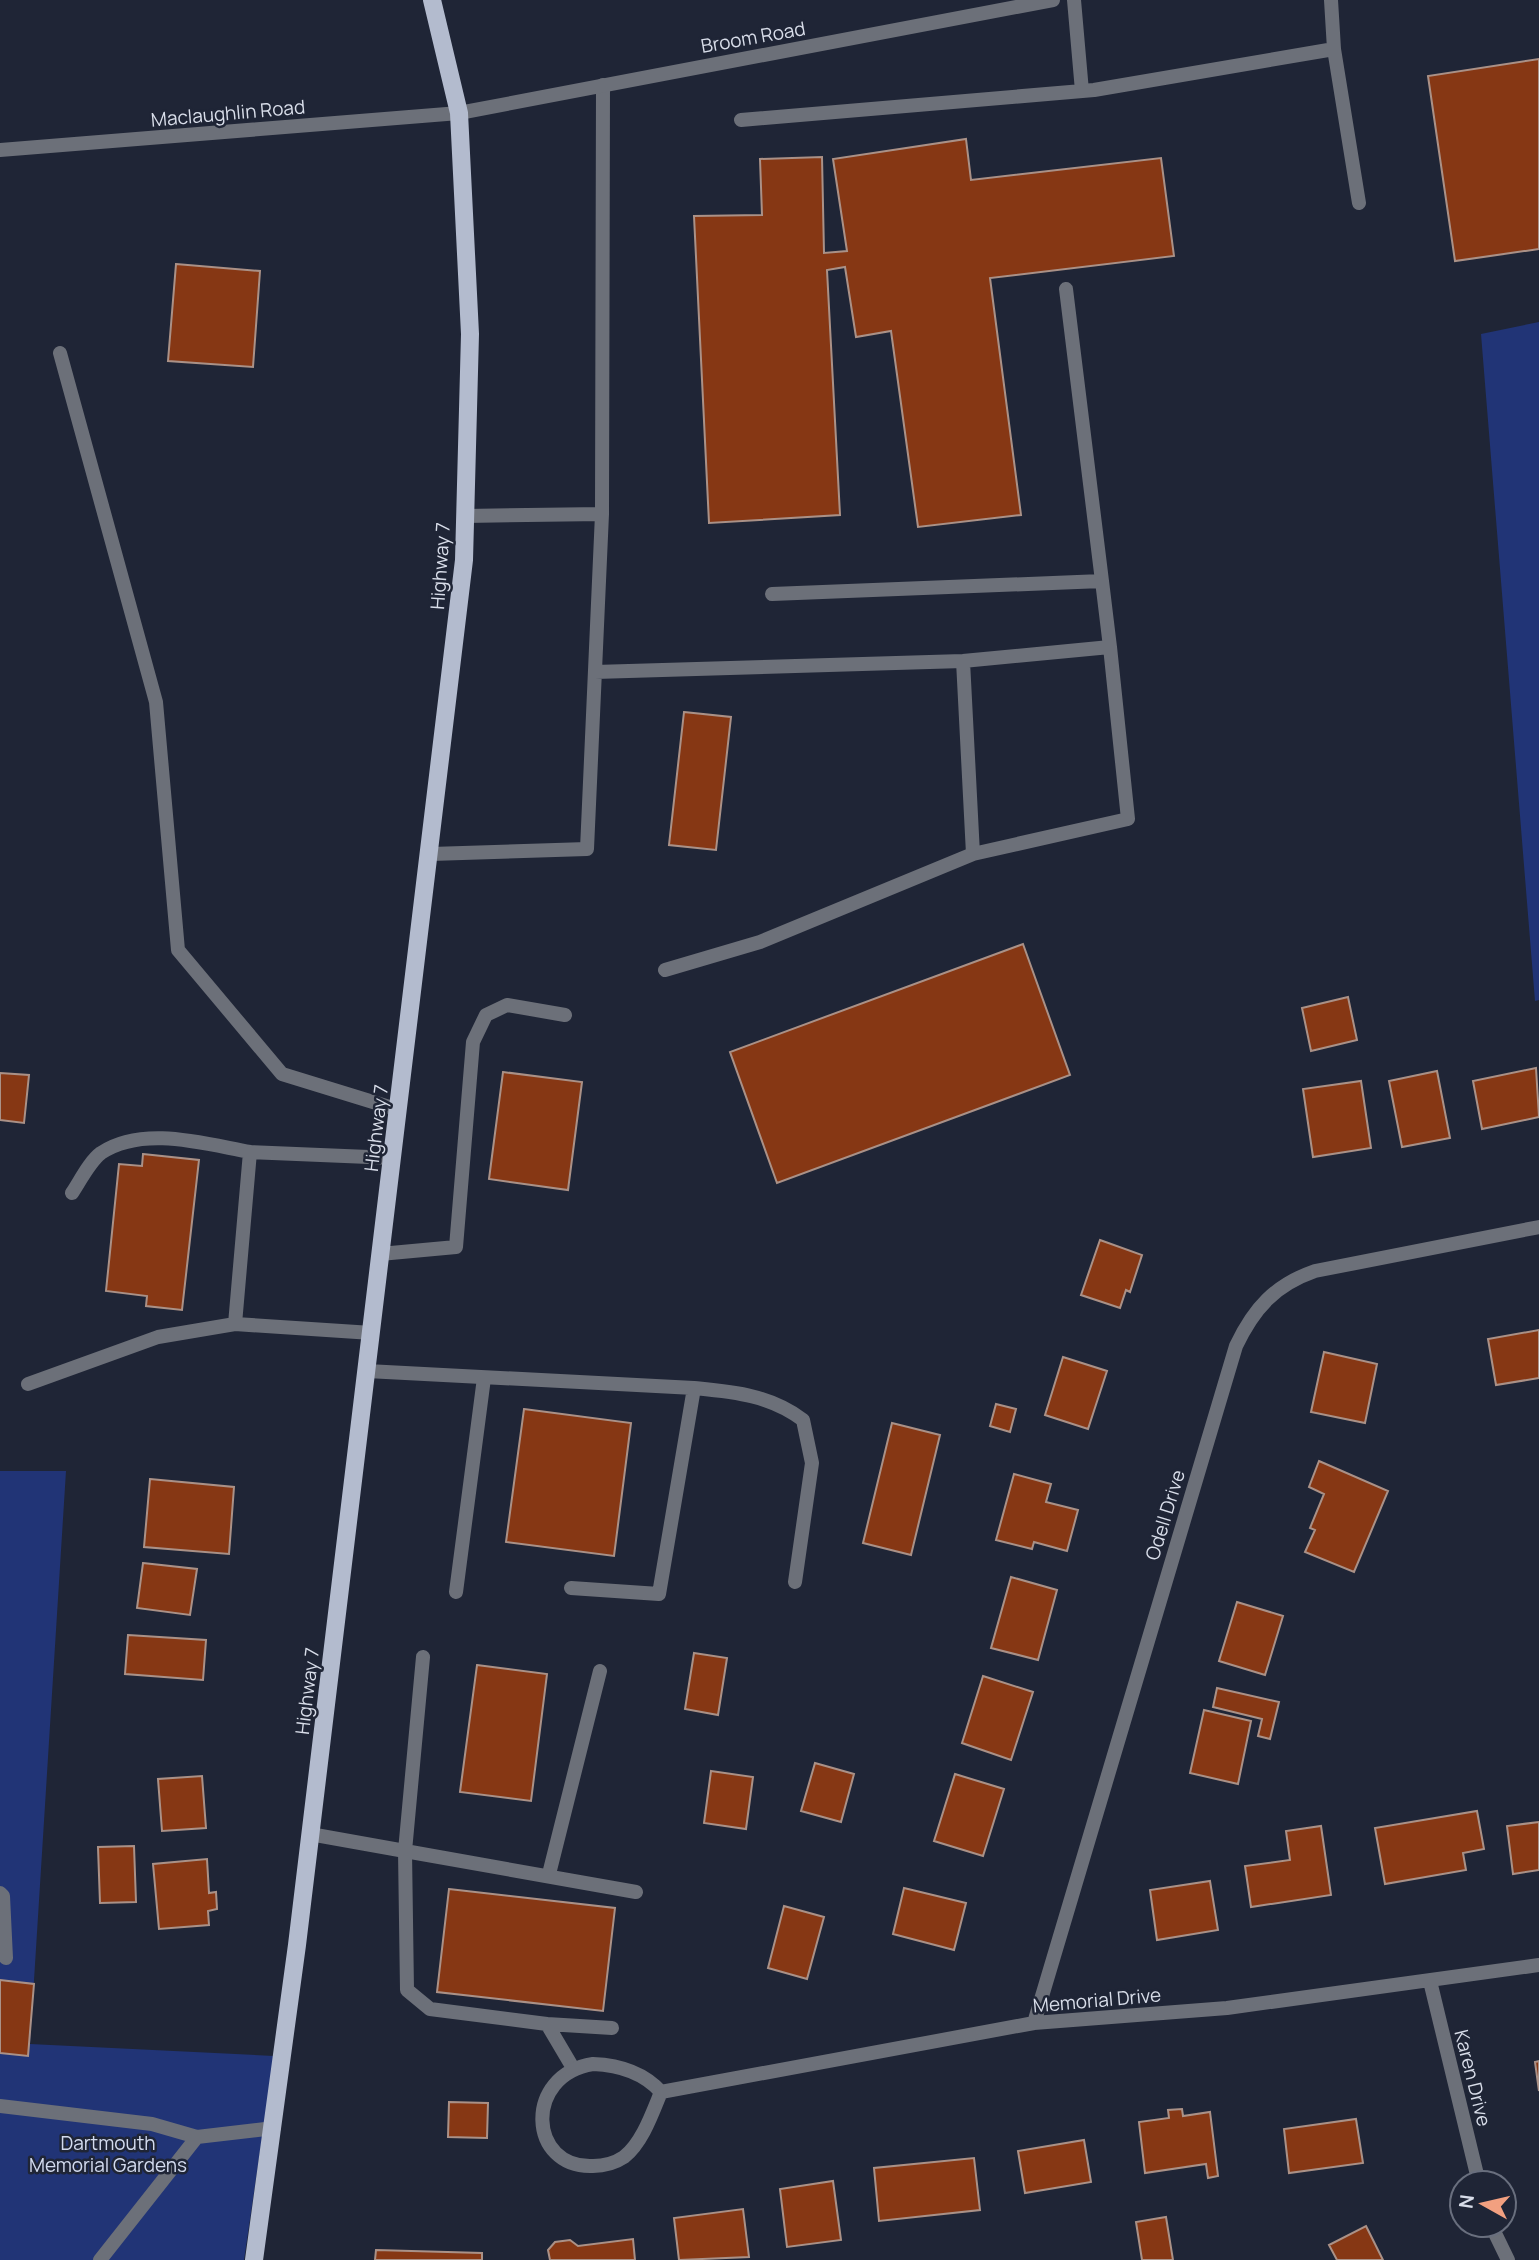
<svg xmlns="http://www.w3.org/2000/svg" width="1539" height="2260" font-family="Manrope,sans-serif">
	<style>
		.green { fill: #213476 }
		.building { fill: #863714; stroke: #aa9187; stroke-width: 2 }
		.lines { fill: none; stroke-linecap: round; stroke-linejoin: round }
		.service { stroke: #6c7079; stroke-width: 14 }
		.minor { stroke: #6c7079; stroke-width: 14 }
		.primary { stroke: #b3bbce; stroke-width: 18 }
		.labels { text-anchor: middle; stroke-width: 5; stroke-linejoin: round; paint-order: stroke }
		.street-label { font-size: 19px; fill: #d8dde9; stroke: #1f2536 }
		.park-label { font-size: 19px; fill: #d3dbef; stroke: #1f2536 }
	</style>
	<rect width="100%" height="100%" fill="#1f2536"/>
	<!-- green -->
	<path class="green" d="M1539 322V1000L1535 1001 1481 334Z
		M0 1471H66L30 2044 274 2056 244 2260H0Z"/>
	<!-- building -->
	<path class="building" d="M1539 59V249L1455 261 1428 76Z
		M966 139 971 180 1161 158 1174 256 990 278 1021 515 918 527 891 331 856 337 845 267 827 270 840 515 709 523 694 216 762 215 760 159 822 157 824 253 847 251 833 159Z
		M176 264 260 271 253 367 168 361Z
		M684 712 731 717 716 850 669 845Z
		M1023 944 1070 1075 777 1183 730 1052Z
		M1348 997 1357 1040 1311 1051 1302 1008Z
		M1536 1068 1539 1117 1482 1129 1473 1081Z
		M1437 1071 1450 1138 1402 1147 1389 1081Z
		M503 1072 582 1082 568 1190 489 1179Z
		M0 1073 29 1075 24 1123 0 1120Z
		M1361 1081 1371 1148 1313 1157 1303 1089Z
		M143 1154 199 1160 182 1310 146 1306 147 1296 106 1291 119 1164 142 1166Z
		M1100 1240 1142 1255 1130 1292 1126 1290 1120 1308 1081 1295Z
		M1539 1330V1378L1496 1385 1488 1339Z
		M1324 1352 1377 1364 1365 1423 1311 1412Z
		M1063 1357 1107 1371 1088 1429 1045 1415Z
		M996 1404 1016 1409 1010 1432 990 1426Z
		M524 1409 631 1423 614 1556 506 1542Z
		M892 1423 940 1435 911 1555 863 1543Z
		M1319 1461 1388 1491 1354 1572 1305 1552 1315 1530 1310 1528 1324 1494 1309 1487Z
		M1014 1474 1051 1484 1046 1502 1078 1510 1067 1551 1034 1542 1032 1549 996 1540Z
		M150 1479 234 1487 229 1554 144 1547Z
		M143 1563 197 1569 190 1615 137 1608Z
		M1011 1577 1057 1590 1038 1660 991 1648Z
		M1237 1602 1283 1616 1265 1675 1219 1661Z
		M128 1635 206 1640 203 1680 125 1674Z
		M694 1653 727 1658 718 1715 685 1709Z
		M477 1665 547 1674 531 1801 460 1792Z
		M983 1676 1033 1692 1011 1760 962 1743Z
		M1217 1688 1279 1702 1270 1739 1258 1736 1262 1719 1213 1707Z
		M1204 1710 1251 1721 1238 1784 1190 1773Z
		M815 1763 854 1774 841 1822 801 1811Z
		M711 1771 753 1777 746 1829 704 1823Z
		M955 1774 1004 1789 983 1856 934 1841Z
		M202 1776 206 1828 162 1831 158 1779Z
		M1477 1811 1484 1849 1463 1853 1466 1870 1385 1884 1375 1828Z
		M1539 1822V1870L1513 1874 1507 1826Z
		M1321 1826 1331 1895 1251 1907 1245 1866 1290 1860 1286 1831Z
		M134 1846 136 1902 100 1903 98 1847Z
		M207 1859 209 1893 216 1892 217 1909 208 1911 209 1925 159 1929 153 1864Z
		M1210 1881 1218 1930 1157 1940 1150 1890Z
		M904 1888 966 1903 954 1950 893 1934Z
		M449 1889 615 1908 603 2011 437 1992Z
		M784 1906 824 1917 807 1979 768 1968Z
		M0 1980 34 1984 28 2056 0 2053Z
		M1539 2061V2091L1535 2062Z
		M449 2102 488 2103 487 2138 448 2137Z
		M1182 2109 1183 2116 1210 2112 1218 2176 1208 2178 1206 2164 1145 2173 1139 2122 1169 2118 1168 2110Z
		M1356 2119 1363 2163 1289 2173 1284 2129Z
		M1084 2140 1091 2182 1025 2193 1018 2151Z
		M974 2158 980 2210 879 2221 874 2168Z
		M833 2181 841 2240 787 2247 780 2189Z
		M743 2209 749 2257 679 2260 674 2218Z
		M1166 2217 1173 2260H1142L1136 2222Z
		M1366 2226 1383 2260H1337L1329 2245Z
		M633 2239 635 2260H550L548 2250 555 2242 570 2240 578 2246Z
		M376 2250 482 2253V2260H375Z"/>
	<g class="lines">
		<!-- service -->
		<path class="service" d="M1074 0 1082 91
			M1334 49 1359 203
			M741 120 1094 90 1334 49 1331 0
			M1066 289 1102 581
			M60 353 156 702 178 950 282 1074 399 1110
			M465 516 602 514 603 85
			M772 594 1102 581 1110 647
			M595 672 963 661 1110 647 1128 819 973 854 963 661
			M431 854 587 849 602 514
			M665 970 760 942 973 854
			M72 1193C80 1181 90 1161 101 1153 143 1125 205 1144 250 1152
			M380 1254 456 1247 473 1042 486 1015 507 1005 565 1015
			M372 1333 235 1324 250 1152 393 1158
			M367 1371 694 1388 659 1594 571 1588
			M28 1384 158 1337 235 1324
			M694 1388C734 1392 770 1395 803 1420L812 1463 795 1582
			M456 1592 484 1378
			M423 1657 405 1851 636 1892
			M310 1834 405 1851 407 1990 430 2009 547 2024 573 2068
			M549 1874 600 1671
			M0 1893 3 1896 6 1958
			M547 2024 612 2028
			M0 2106 152 2124 197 2137
			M100 2260 197 2137 274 2128"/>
		<!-- minor -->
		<path class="minor" d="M0 150 459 113 1053 0
			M1430 1981 1479 2183
			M1034 2023 1236 1346C1254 1308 1275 1285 1315 1271L1539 1227
			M593 2064C619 2065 643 2072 661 2092 652 2114 642 2143 624 2157 615 2163 603 2166 593 2166 528 2169 523 2075 593 2064Z
			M661 2092 1034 2023 1227 2008 1539 1965
			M1491 2225 1508 2260"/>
		<!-- primary -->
		<path class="primary" d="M254 2260 297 1945 464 560 470 334 459 113 432 0"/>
	</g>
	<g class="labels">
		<!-- street labels -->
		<g class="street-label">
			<text transform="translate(753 37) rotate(-10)" y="7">Broom Road</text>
			<text transform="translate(228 113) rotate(-5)" y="7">Maclaughlin Road</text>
			<text transform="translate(440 566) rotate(-86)" y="7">Highway 7</text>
			<text transform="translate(376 1128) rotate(-83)" y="7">Highway 7</text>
			<text transform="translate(1165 1515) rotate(-73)" y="7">Odell Drive</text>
			<text transform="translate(307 1691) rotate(-83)" y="7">Highway 7</text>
			<text transform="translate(1097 2000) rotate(-5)" y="7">Memorial Drive</text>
			<text transform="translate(1473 2078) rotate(76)" y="7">Karen Drive</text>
		</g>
		<!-- park labels -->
		<g class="park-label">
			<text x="108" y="2150">Dartmouth<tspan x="108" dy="22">Memorial Gardens</tspan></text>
		</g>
	</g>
	<!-- north arrow -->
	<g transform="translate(1483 2204) rotate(278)"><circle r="33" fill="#1f2536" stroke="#696f7e" stroke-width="2"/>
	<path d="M0-5L12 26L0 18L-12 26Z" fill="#f2a080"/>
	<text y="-10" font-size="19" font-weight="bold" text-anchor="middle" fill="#d8dde9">N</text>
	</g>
</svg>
